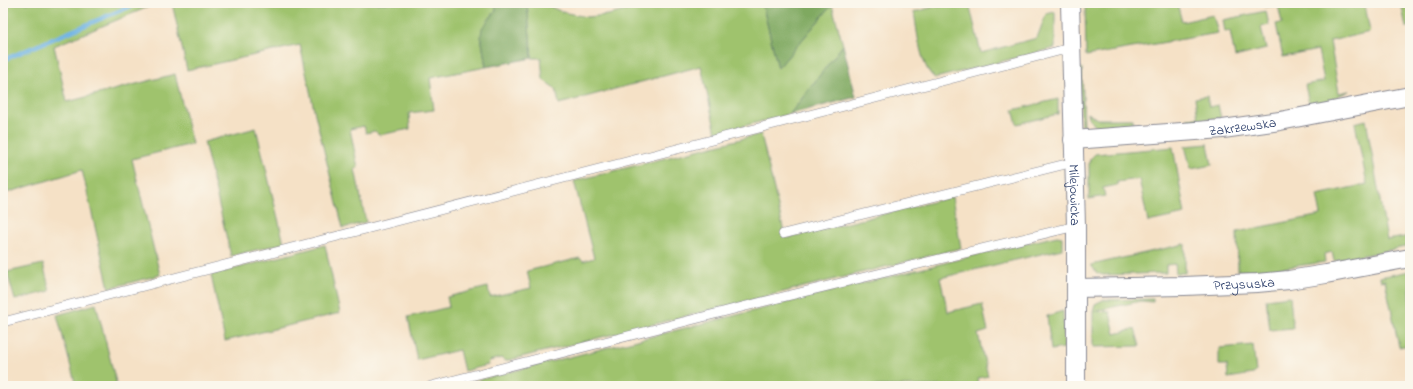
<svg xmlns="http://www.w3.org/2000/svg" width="1413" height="389" font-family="'Indie Flower',sans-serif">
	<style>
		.green { fill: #9fc36d; stroke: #5d7966 }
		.forest { fill: #7fa960; stroke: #4d6c5f }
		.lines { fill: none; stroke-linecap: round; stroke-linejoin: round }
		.stream { stroke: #6fb4e5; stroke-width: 4.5 }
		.service-casing { stroke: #888892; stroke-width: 10 }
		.minor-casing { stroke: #888892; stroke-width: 20 }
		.service { stroke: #fff; stroke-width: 9 }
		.minor { stroke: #fff; stroke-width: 18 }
		.labels { text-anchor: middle; stroke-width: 4; stroke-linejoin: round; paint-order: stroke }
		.street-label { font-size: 14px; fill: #1b2f5e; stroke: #fbf7ec }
	</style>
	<rect width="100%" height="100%" fill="#fbf7ec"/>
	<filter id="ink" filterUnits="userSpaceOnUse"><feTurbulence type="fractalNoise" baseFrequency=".025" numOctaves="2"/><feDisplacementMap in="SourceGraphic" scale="8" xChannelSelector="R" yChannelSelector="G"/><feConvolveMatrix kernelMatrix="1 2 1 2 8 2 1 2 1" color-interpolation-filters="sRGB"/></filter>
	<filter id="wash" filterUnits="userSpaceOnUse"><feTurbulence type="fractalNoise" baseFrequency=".012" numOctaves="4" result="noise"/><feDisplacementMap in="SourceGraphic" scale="16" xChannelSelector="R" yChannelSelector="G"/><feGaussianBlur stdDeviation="0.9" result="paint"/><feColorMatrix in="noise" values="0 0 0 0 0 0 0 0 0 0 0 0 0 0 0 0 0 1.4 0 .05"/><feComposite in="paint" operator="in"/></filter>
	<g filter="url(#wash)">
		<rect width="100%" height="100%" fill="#f5e1c6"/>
		<!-- green -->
		<path class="green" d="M3 3H158L54 46 67 102 175 74 192 144 132 159 160 275 109 288 82 170 3 194Z
			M172 3H495L496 11 488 20 481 36 486 67 430 78 434 110 409 113 410 129 379 135 375 131 366 133 364 126 350 129 358 168 355 169 366 222 343 228 315 114 300 45 187 70Z
			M527 3H547L549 6 562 12 587 17 608 15 658 3H762L778 68 832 5 843 45 790 114 716 133 701 66 559 104 556 89 543 80 541 58H532Z
			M949 3H969L981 53 1037 38 1046 14 1055 12V48L935 78C920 68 917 29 914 12Z
			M1085 3H1177L1182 22 1213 15 1218 33 1086 56Z
			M1264 3H1376L1365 5 1370 32 1330 41 1339 93 1349 91 1327 101 1309 104 1305 85 1324 81 1318 50 1283 57 1276 24 1282 23 1278 5 1265 7Z
			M1401 3H1410V27H1406Z
			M1266 11 1269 25 1261 27 1266 49 1235 57 1230 31 1225 32 1223 20Z
			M1082 68 1084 127 1081 124 1079 69Z
			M1207 96 1209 107 1218 105 1221 118 1188 121 1187 118H1198L1195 98Z
			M1058 99V114L1017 124 1013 110Z
			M1088 113 1097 119H1133V124L1096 126C1092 124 1088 117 1088 113Z
			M1366 120 1387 240 1410 236V246L1334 261 1332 252 1324 254 1325 262 1275 269 1238 271 1237 232 1321 215 1317 195 1367 184 1355 123Z
			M256 128 284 243 231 256 204 142Z
			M761 134 783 228V236L788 238 952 197 961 248 505 361 501 358 489 361 488 365 464 371 459 350 417 360 408 317 449 307 447 297 488 287 490 297 531 288 527 271 580 258 583 261 594 258 574 181Z
			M1208 144 1212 165 1191 169 1185 146Z
			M1173 147 1185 214 1148 222 1139 179 1117 182V185L1103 188 1105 196 1089 199V164L1090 159 1095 154Z
			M1057 236 1062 237V249L940 278 948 312 982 304 988 331 978 334 988 376 978 378 979 386H454L964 258Z
			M1185 244V273H1176L1175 264 1166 265V273L1103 275 1097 273 1091 265Z
			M325 245 340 313 225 341 211 275Z
			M43 264 50 291 15 300 7 272Z
			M1410 271V345L1399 347 1385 280 1381 281 1380 277Z
			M1290 296 1293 328 1270 330 1266 299Z
			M1153 299V302L1141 301 1095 311 1110 312 1115 334 1135 329 1140 346 1093 347V311L1095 304 1103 300Z
			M96 304 117 386H76L57 315Z
			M1063 311 1064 348 1051 350 1047 316Z
			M1253 345 1256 372 1253 374 1228 378 1227 365H1219V348Z"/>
		<!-- forest -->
		<path class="forest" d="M495 3H527L532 58 486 67 481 36 482 28 496 11Z
			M762 3H832V5L778 68Z
			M843 45 856 97 790 114Z"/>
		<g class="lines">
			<!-- stream -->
			<path class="stream" d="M3 60 138 3"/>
		</g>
	</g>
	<g filter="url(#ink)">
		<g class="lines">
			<defs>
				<path id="service" d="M783 234 1074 162
					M3 322 1070 48
					M431 386 762 302 1076 226"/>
				<g id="minor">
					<path id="s1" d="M1070 3 1076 226V386"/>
					<path id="s2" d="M1073 140 1223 129 1280 121 1410 96"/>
					<path id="s3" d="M1076 288 1184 286 1257 283 1289 280 1326 274 1410 258"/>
				</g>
			</defs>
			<!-- service casing -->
			<use href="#service" class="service-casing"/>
			<!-- minor casing -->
			<use href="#minor" class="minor-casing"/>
			<!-- service -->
			<use href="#service" class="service"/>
			<!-- minor -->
			<use href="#minor" class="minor"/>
		</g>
	</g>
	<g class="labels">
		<!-- street labels -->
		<g class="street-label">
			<text dy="5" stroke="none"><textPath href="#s2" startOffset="170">Zakrzewska</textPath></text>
			<text dy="5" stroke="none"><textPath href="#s1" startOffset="192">Milejowicka</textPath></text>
			<text dy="5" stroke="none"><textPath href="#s3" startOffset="168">Przysuska</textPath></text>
		</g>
	</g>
	<!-- margin -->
	<rect width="1413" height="389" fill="none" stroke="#fbf7ec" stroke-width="16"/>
</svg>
